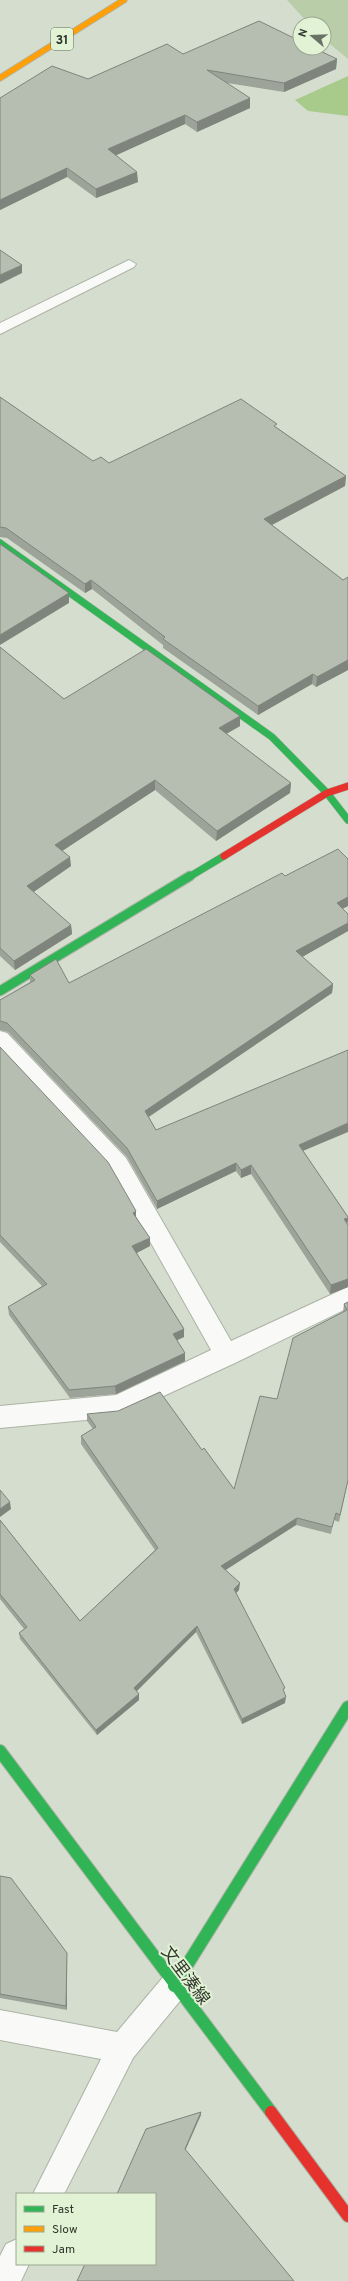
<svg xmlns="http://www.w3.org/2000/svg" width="348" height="2281" font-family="Overpass,'Noto Sans JP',sans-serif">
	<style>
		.green { fill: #b9cda9 }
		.water { fill: #a8ca8b }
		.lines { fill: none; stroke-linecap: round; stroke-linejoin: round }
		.street-casing { stroke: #acb3a6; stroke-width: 2 }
		.fast-far2-casing { stroke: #acb3a6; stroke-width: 8 }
		.fast-far1-casing { stroke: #acb3a6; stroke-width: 11 }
		.fast-casing { stroke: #acb3a6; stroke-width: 14 }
		.slow-casing { stroke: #acb3a6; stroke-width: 7 }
		.jam-far1-casing { stroke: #acb3a6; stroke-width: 8 }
		.jam-casing { stroke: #acb3a6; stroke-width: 14 }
		.street { fill: #f9faf8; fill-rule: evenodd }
		.fast-far2 { stroke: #30b455; stroke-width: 7 }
		.fast-far1 { stroke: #30b455; stroke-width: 9 }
		.fast { stroke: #30b455; stroke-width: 12 }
		.slow { stroke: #ff9f0a; stroke-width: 5.5 }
		.jam-far1 { stroke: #e5322d; stroke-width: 7 }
		.jam { stroke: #e5322d; stroke-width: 12 }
		.wall { fill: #9da398 }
		.shaded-wall { fill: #7f847c }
		.building { fill: #b6bdb1; stroke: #7f847c }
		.labels { text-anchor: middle; stroke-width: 4; stroke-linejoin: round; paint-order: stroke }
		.shield { fill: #e1f2d5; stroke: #666f5f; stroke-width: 1 }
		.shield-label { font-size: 13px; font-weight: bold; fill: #31372c }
		.near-street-label { font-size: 17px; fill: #31372c; stroke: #e1f2d5 }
	</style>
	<rect width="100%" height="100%" fill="#d5dece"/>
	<!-- green -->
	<path class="green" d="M287 0H348V59L324 39V24H309Z"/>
	<!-- water -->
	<path class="water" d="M348 76V116L308 111 295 100Z"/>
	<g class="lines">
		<defs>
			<path id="street" d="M129 260 136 264 134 267 0 334V323Z
				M0 1031 7 1033 126 1158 231 1341 348 1287V1308L235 1363 118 1417 0 1428V1406L116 1395 211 1350 110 1170 0 1053Z
				M174 1971 184 1976 189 1986 184 1996 133 2058 64 2194H33L101 2059 0 2040V2010L117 2032 164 1976Z
				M17 2239V2264H29L21 2281H0V2256L6 2244Z"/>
			<path id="fast-far2" d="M0 543 272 737 327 793 348 820
				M189 877 224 856"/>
			<path id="fast-far1" d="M0 991 190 876"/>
			<path id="fast" d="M0 1751 271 2112
				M174 1986 348 1707"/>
			<path id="slow" d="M0 78 124 0"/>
			<path id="jam-far1" d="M224 856 327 793 348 786"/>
			<path id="jam" d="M271 2112 348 2216"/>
		</defs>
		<!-- street casing -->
		<use href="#street" class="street-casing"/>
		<!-- fast-far2 casing -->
		<use href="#fast-far2" class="fast-far2-casing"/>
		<!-- fast-far1 casing -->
		<use href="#fast-far1" class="fast-far1-casing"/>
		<!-- fast casing -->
		<use href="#fast" class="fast-casing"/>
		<!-- slow casing -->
		<use href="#slow" class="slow-casing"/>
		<!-- jam-far1 casing -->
		<use href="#jam-far1" class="jam-far1-casing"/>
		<!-- jam casing -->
		<use href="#jam" class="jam-casing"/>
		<!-- street -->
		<use href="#street" class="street"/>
		<!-- fast-far2 -->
		<use href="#fast-far2" class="fast-far2"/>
		<!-- fast-far1 -->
		<use href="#fast-far1" class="fast-far1"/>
		<!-- fast -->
		<use href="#fast" class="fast"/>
		<!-- slow -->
		<use href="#slow" class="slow"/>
		<!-- jam-far1 -->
		<use href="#jam-far1" class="jam-far1"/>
		<!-- jam -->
		<use href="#jam" class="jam"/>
	</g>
	<!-- wall -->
	<path class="wall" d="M183 54 337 59 336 69 284 92 227 83 250 108 197 132 185 124 116 155 138 182 96 198 67 177 0 210V98L88 79Z
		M0 397 93 461 109 463 276 427 346 476 345 486 272 525 343 580 348 577V670L316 687 312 684 258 715 163 648V645L92 589 85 593 7 538 0 537Z
		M0 647 64 699 240 726 226 734 291 783 290 793 216 841 155 790 62 851 71 866 33 892 71 925 72 934 15 970 0 956Z
		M348 859V906L342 909 348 931 302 957 333 984 332 993 149 1117 156 1130 303 1151 348 1217 347 1224 348 1225V1287L330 1294 251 1174 241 1178 236 1171 157 1209 127 1157 8 1032 0 1030V1000L30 982V975L69 983 285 876Z
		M0 1047 136 1211V1217L150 1246 136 1253 184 1329V1337L177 1340 185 1361 116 1394 70 1398 9 1315 8 1307 42 1286 0 1242Z
		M348 1302V1481L339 1522 334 1520 331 1534 296 1525 225 1570 239 1590 236 1593 284 1693 285 1703 242 1724 196 1632 136 1691 139 1694V1700L97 1735 20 1639 19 1633 24 1629 0 1599V1520L80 1621 155 1550 81 1444V1436L93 1429 87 1421V1414L202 1450 234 1489 277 1399 343 1312 344 1304Z
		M0 1876 67 1958V2010L0 1998Z"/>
	<!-- shaded-wall -->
	<path class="shaded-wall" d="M337 59 336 69 284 92V83Z
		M250 98V108L197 132V122Z
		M185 115V124L108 159V149Z
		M67 168V177L0 210V200Z
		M137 172 138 182 96 198V189Z
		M22 265V273L0 284V275Z
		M346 476 345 486 264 529V519Z
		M91 580 92 589 85 593V584Z
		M69 593V603L0 645V635Z
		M348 660V670L316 687 317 677Z
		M313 674 312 684 258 715V706Z
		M240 716V726L219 738V728Z
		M155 780V790L56 855 55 845Z
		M291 783 290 793 216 841 217 831Z
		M70 857 71 866 28 896 27 886Z
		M348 897V906L336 912 337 903Z
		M348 923V931L295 961 296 951Z
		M71 925 72 934 15 970 14 961Z
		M333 984 332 993 145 1119V1111Z
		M348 1123V1132L298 1153 299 1145Z
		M236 1163V1171L157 1209V1201Z
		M251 1165V1174L241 1178V1170Z
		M136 1211V1219L133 1213Z
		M348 1218V1220L347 1226 344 1219Z
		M150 1238V1246L133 1255 132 1246Z
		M348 1279V1287L330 1294 331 1285Z
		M184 1329V1337L173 1342V1334Z
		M185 1353V1361L116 1394 115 1386Z
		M10 1502 11 1509 0 1517V1509Z
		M297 1518 296 1525 221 1573V1566Z
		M240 1583 239 1590 233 1596 234 1589Z
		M197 1626 196 1632 134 1694V1688Z
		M139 1694V1700L97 1735 96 1730Z
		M286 1697 285 1703 242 1724V1719Z
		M67 1953V2010L66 2006Z
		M201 2112V2115L185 2151V2149Z"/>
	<!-- building -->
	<path class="building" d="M259 21 300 41V48H314L337 59 284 83 207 70 250 98 197 122 185 115 108 149 137 172 96 189 67 168 0 200V98L52 66 88 79 167 44 183 54Z
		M0 250 22 265 0 275Z
		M0 397 93 461 101 457 109 463 241 399 277 424 274 426 346 476 264 519 343 580 348 577V660L317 677 313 674 258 706 163 639 165 637 91 580 85 584 6 528 0 527Z
		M0 544 69 593 0 635Z
		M0 647 64 699 146 649 240 716 219 728 291 783 217 831 155 780 55 845 70 857 27 886 71 925 14 961 0 948Z
		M338 849 348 859V897L337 903 348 914V923L296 951 333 984 145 1111 156 1130 348 1050V1123L299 1145 348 1217V1218L344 1219 348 1225V1279L331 1285 251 1165 241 1170 236 1163 157 1201 127 1148 7 1023 0 1021V1000L35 980 30 975 56 959 69 983 282 873 285 876Z
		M0 1047 108 1162 136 1211 133 1213 150 1238 132 1246 184 1329 173 1334 185 1353 115 1386 69 1390 8 1307 47 1284 0 1235Z
		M348 1302V1480L340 1515 336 1513 332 1527 297 1518 221 1566 240 1583 234 1589 285 1688 283 1689 286 1697 242 1719 197 1626 134 1688 139 1694 96 1730 19 1633 27 1627 0 1594V1520L80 1621 158 1548 81 1436 96 1427 87 1414 118 1411 160 1392 202 1450 204 1448 234 1489 260 1396 277 1399 293 1338 347 1310 344 1304Z
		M0 1490 10 1502 0 1509Z
		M0 1876 11 1878 67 1953 66 2006 0 1994Z
		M201 2112 185 2149 294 2281H77L85 2264H155V2194H117L146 2129Z"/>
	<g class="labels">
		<!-- shield labels -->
		<rect class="shield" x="51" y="28" width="22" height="22" rx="3"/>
		<g class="shield-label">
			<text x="62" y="44">31</text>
		</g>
		<!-- near-street labels -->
		<g class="near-street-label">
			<text transform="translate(186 1975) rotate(53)" y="6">文里湊線</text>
		</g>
	</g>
	<!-- legend -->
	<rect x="16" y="2193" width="140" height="72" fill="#e1f2d5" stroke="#9ba791"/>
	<rect x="24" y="2206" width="20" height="6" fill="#30b455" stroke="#9ba791"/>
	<text x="52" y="2213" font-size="12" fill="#31372c">Fast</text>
	<rect x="24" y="2226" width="20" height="6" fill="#ff9f0a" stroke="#9ba791"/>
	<text x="52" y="2233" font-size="12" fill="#31372c">Slow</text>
	<rect x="24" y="2246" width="20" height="6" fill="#e5322d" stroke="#9ba791"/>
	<text x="52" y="2253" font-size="12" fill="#31372c">Jam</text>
	<!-- north arrow -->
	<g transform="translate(312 36) rotate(289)"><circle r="19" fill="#e1f2d5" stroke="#9ba791"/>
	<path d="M0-3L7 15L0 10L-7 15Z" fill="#6a7165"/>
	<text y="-6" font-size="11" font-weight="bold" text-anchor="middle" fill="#31372c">N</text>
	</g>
</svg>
